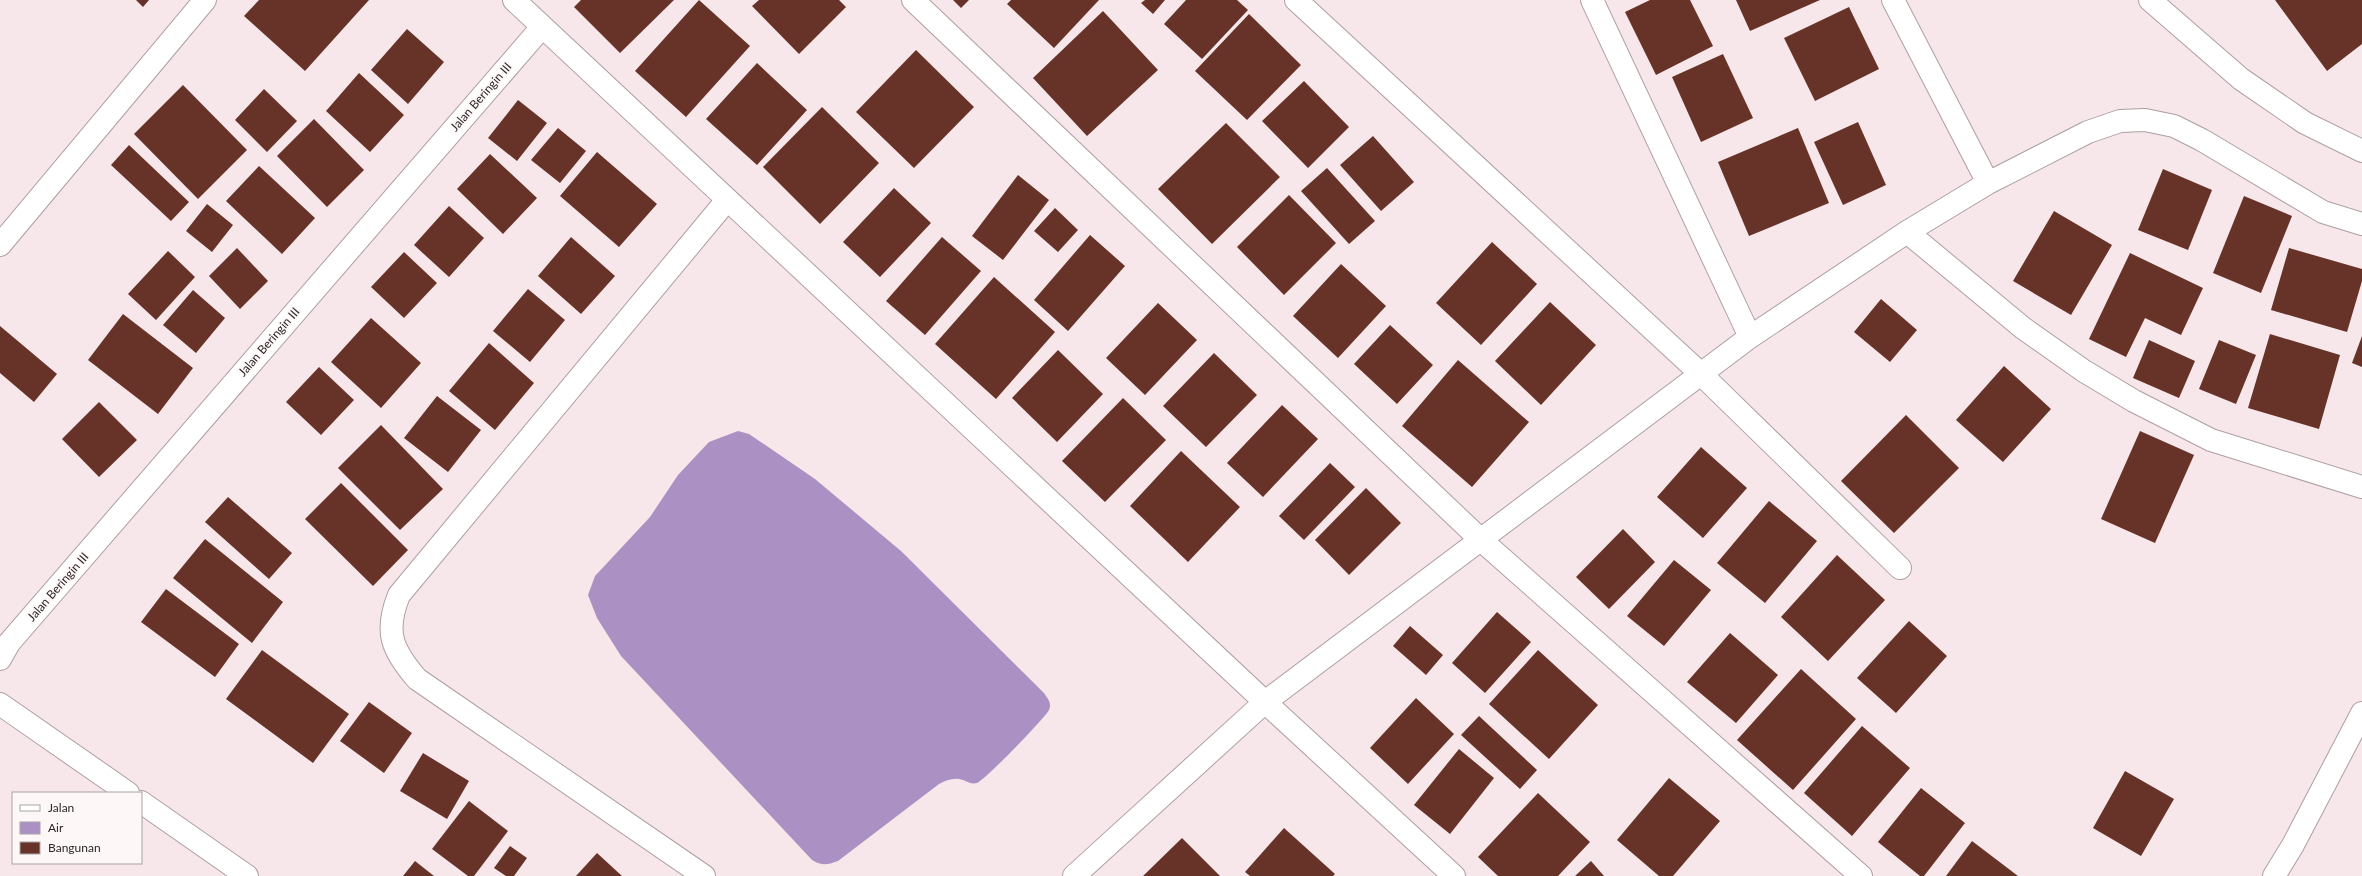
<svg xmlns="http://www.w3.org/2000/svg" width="2362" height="876" font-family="Lato,sans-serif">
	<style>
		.water { fill: #ab91c3 }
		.building { fill: #673328 }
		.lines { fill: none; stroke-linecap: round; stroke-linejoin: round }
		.minor-casing { stroke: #ad9fa1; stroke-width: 24 }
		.minor { stroke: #fff; stroke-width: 22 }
		.labels { text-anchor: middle; stroke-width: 4; stroke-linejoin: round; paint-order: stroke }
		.street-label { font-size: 12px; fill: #2c2627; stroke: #fef7f8 }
	</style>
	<rect width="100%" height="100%" fill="#f7e7ea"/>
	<!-- water -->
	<path class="water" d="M738 431 749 434 815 479 901 551 1044 693C1048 699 1052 703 1049 710 1045 718 985 780 977 783 970 785 966 780 959 779 952 778 945 781 939 784L838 861C827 865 822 866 812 860L621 656 597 618 588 595 595 576 650 517 678 475 709 442Z"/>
	<!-- building -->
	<path class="building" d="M136 0H149L143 7Z
		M259 0H369L305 71 244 16Z
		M581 0H674L620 53 574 7Z
		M699 0 750 46 686 117 635 71Z
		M759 0H839L846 7 799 54 752 6Z
		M953 0H969L961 8Z
		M1011 0H1099L1054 48 1007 4Z
		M1145 0H1165L1153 14 1141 3Z
		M1186 0H1237L1248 10 1202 59 1164 24Z
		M1650 0H1690L1713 46 1656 75 1625 12Z
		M1736 0H1820L1750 31Z
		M2275 0H2362V44L2327 71Z
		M1849 7 1879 69 1815 101 1784 38Z
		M1103 11 1158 70 1087 136 1033 78Z
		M1249 14 1301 65 1247 120 1195 71Z
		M407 29 444 62 408 104 371 70Z
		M916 50 974 107 914 168 856 112Z
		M1723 54 1753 118 1701 142 1672 77Z
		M757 63 807 110 757 165 706 119Z
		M359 73 404 115 370 152 326 111Z
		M1304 81 1349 127 1308 168 1262 121Z
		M183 85 247 150 198 199 134 134Z
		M264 89 297 121 267 152 235 120Z
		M518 100 547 123 517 161 488 138Z
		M822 107 879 163 820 224 763 167Z
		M314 119 364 170 327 207 277 156Z
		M1858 122 1886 185 1843 205 1814 142Z
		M1226 123 1280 177 1212 244 1158 189Z
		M558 128 586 151 560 183 531 160Z
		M1798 128 1829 203 1749 236 1718 162Z
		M1373 136 1414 182 1381 211 1340 165Z
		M129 145 189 202 171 221 111 165Z
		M597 152 657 204 619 247 560 196Z
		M490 154 537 198 503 234 457 189Z
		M259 166 315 218 282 254 226 201Z
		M1327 168 1375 221 1349 244 1301 191Z
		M2163 169 2212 190 2188 250 2138 230Z
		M1018 175 1049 200 1003 260 972 236Z
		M894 188 931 223 880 277 843 242Z
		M1289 195 1336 243 1284 295 1237 247Z
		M2244 196 2292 216 2261 293 2213 273Z
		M207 204 233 225 212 252 186 231Z
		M449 206 484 238 449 277 414 245Z
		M1055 208 1078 230 1058 252 1034 231Z
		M2054 211 2112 245 2071 315 2013 281Z
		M1090 235 1125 266 1068 331 1034 300Z
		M571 237 615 276 581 314 538 276Z
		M942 237 981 271 925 335 886 301Z
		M1492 242 1537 284 1481 345 1436 303Z
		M237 248 268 281 240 309 209 276Z
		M2289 248 2362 269V281L2347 332 2271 310Z
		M168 251 195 277 156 320 128 294Z
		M404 252 437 283 404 318 371 287Z
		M2130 253 2203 288 2181 335 2145 318 2126 357 2089 339Z
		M1341 264 1386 306 1338 358 1293 316Z
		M994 277 1055 332 996 399 935 344Z
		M528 289 565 320 530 362 493 331Z
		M193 290 225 318 196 353 163 325Z
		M1881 299 1917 330 1890 362 1854 332Z
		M1550 302 1596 345 1541 405 1495 361Z
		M1158 303 1197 340 1145 395 1106 358Z
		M123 314 193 368 158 414 88 360Z
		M371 318 421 363 381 408 331 362Z
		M1390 325 1433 365 1397 404 1354 364Z
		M0 326 57 374 34 402 0 373Z
		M2270 334 2340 355 2319 429 2248 408Z
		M2362 336V367L2352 363Z
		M2149 340 2195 361 2179 398 2133 378Z
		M2219 340 2256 355 2236 404 2199 389Z
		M489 343 534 383 495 430 449 391Z
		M1058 350 1103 394 1057 442 1012 398Z
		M1214 353 1257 395 1206 447 1163 406Z
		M1458 360 1529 422 1472 487 1402 426Z
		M2004 366 2051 409 2003 462 1956 420Z
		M319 367 354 400 321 435 286 402Z
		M437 396 481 430 448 472 404 438Z
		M1123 398 1166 440 1105 502 1062 461Z
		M99 402 137 440 99 477 62 439Z
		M1282 405 1318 439 1263 497 1227 463Z
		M1906 415 1959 468 1894 533 1841 481Z
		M381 425 443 489 400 530 338 468Z
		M2140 431 2194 455 2155 543 2101 519Z
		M1701 447 1747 488 1703 538 1657 497Z
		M1181 451 1240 507 1188 562 1130 506Z
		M1330 463 1355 487 1304 540 1279 516Z
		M341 483 408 550 373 586 305 519Z
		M1366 488 1401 523 1349 575 1315 540Z
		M228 497 292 553 269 579 205 522Z
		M1769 501 1817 541 1765 603 1717 563Z
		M1623 529 1655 562 1609 609 1576 577Z
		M205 539 283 602 252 643 173 578Z
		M1837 555 1885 600 1828 661 1781 617Z
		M1674 560 1711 590 1664 646 1627 616Z
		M166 589 239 644 215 677 141 622Z
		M1497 612 1531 642 1485 693 1452 663Z
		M1909 621 1947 656 1896 713 1857 678Z
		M1410 626 1443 655 1426 675 1393 646Z
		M1730 633 1778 675 1736 723 1687 682Z
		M262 650 349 714 313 763 226 699Z
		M1538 650 1598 705 1549 759 1489 704Z
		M1801 669 1856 719 1793 790 1737 740Z
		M1416 698 1454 734 1408 784 1370 748Z
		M369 702 412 733 384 773 340 741Z
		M1479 716 1537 770 1520 789 1461 735Z
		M1862 726 1910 768 1852 836 1804 793Z
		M1459 749 1494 778 1450 834 1414 805Z
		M423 753 469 781 447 819 400 791Z
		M2125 771 2174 799 2141 856 2093 828Z
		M1669 778 1720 821 1673 876H1659L1617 840Z
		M1921 788 1965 823 1924 876H1920L1878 842Z
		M1538 793 1590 842 1558 876H1498L1478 857Z
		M469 801 508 831 474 876H468L432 849Z
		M1284 828 1335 874 1333 876H1250L1245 872Z
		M1182 838 1220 876H1143Z
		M1972 841 2018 876H1946Z
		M510 846 527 858 514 876H506L494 868Z
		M597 853 622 876H576Z
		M415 861 434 876H403Z
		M1591 861 1604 876H1575Z"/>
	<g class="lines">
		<defs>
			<path id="minor" d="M514 0 1265 702 1074 876
				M913 0 1481 540 1861 876
				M1296 0 1701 374 1900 568
				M1592 0 1750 337
				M1893 0 1988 183
				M2150 0 2241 79 2305 123 2362 151
				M1907 232 2023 328 2084 371 2134 401 2211 440 2362 487
				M0 245 205 0
				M0 659 9 643 542 27
				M0 704 128 793
				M141 802 247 876
				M704 876 417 679C392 650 384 632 399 595L727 200
				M1454 876 1265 702 1750 337 1907 232 1988 183 2088 132 2120 121 2145 120 2174 126 2202 140 2323 212 2362 224
				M2274 876 2293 845 2362 713"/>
		</defs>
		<!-- minor casing -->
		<use href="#minor" class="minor-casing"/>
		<!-- minor -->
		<use href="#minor" class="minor"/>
	</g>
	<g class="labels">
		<!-- street labels -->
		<g class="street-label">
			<text transform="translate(481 97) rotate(-49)" y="4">Jalan Beringin III</text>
			<text transform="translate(269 342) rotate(-49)" y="4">Jalan Beringin III</text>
			<text transform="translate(58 587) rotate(-49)" y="4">Jalan Beringin III</text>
		</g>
	</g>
	<!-- legend -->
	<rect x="12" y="792" width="130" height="72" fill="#fef7f8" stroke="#aaa3a4"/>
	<rect x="20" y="805" width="20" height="6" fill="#ffffff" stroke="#aaa3a4"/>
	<text x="48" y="812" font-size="12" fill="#2c2627">Jalan</text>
	<rect x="20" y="822" width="20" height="12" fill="#ab91c3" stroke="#aaa3a4"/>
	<text x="48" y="832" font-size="12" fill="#2c2627">Air</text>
	<rect x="20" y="842" width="20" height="12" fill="#673328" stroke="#aaa3a4"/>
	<text x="48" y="852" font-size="12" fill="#2c2627">Bangunan</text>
</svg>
